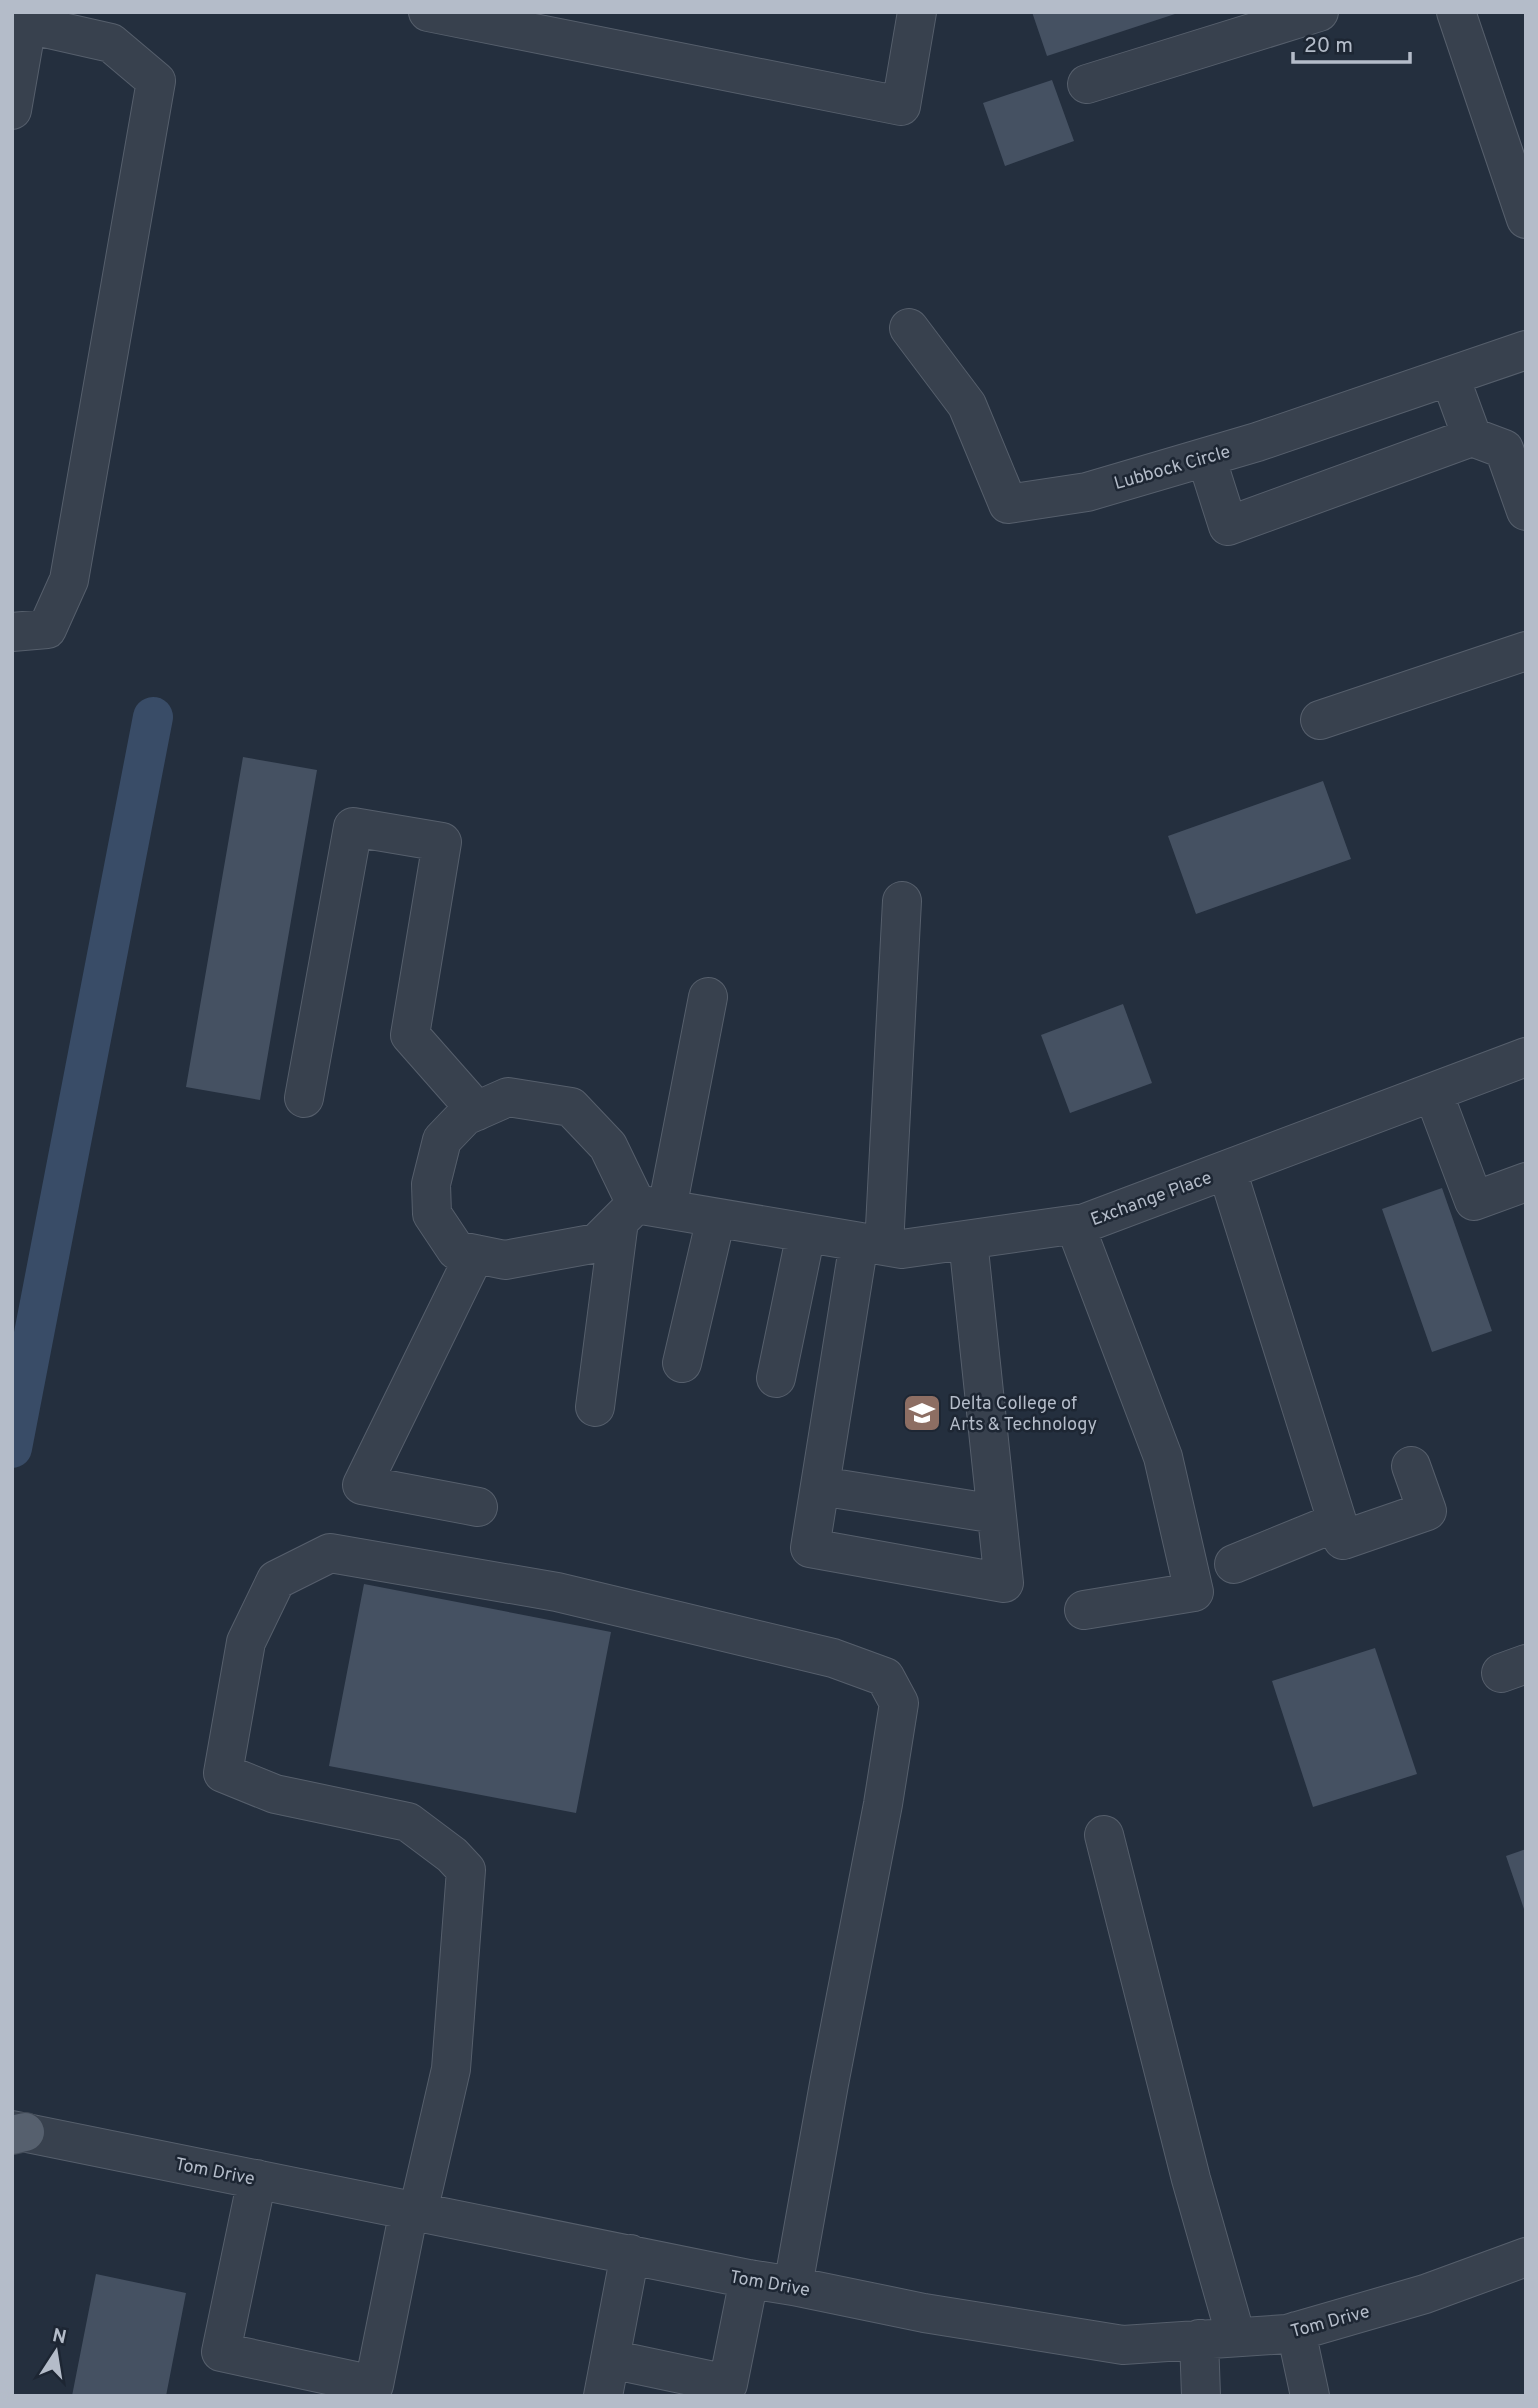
<svg xmlns="http://www.w3.org/2000/svg" width="1538" height="2408" font-family="Overpass,sans-serif">
	<style>
		.lines { fill: none; stroke-linecap: round; stroke-linejoin: round }
		.canal { stroke: #394c67; stroke-width: 40 }
		.building { fill: #455162 }
		.minor-casing { stroke: #565f6c; stroke-width: 40 }
		.major-casing { stroke: #414a57; stroke-width: 40 }
		.minor { stroke: #38414e; stroke-width: 38 }
		.major { stroke: #56606e; stroke-width: 38 }
		.labels { text-anchor: middle; stroke-width: 5; stroke-linejoin: round; paint-order: stroke }
		.street-label { font-size: 18px; fill: #b4bcc9; stroke: #1d2633 }
		.poi-label { font-size: 18px; fill: #b4bcc9; stroke: #1d2633; text-anchor: start }
	</style>
	<rect width="100%" height="100%" fill="#242f3e"/>
	<g class="lines">
		<!-- canal -->
		<path class="canal" d="M12 1448 153 717"/>
	</g>
	<!-- building -->
	<path class="building" d="M1032 12H1178V13L1047 56Z
		M1052 80 1074 141 1005 166 983 103Z
		M243 757 317 770 260 1100 186 1087Z
		M1323 781 1351 859 1196 914 1168 836Z
		M1123 1004 1152 1083 1070 1113 1041 1035Z
		M1442 1188 1492 1331 1432 1352 1382 1209Z
		M364 1584 611 1632 576 1813 329 1766Z
		M1375 1648 1417 1774 1313 1807 1272 1681Z
		M1526 1849V1912H1525L1506 1856Z
		M96 2274 186 2293 166 2396H72Z"/>
	<g class="lines">
		<defs>
			<path id="minor" d="M428 12 901 106 917 12
				M1456 12 1526 219
				M12 23 27 24 12 110
				M1087 84 1319 12
				M909 328 967 405 1008 504 1087 492 1257 442 1526 350
				M1472 437 1504 449 1526 511
				M1206 457 1228 526 1472 437 1450 377
				M12 632 47 629 69 580 156 81 111 43 27 24
				M1320 720 1526 651
				M1433 1092 1474 1201 1526 1182
				M508 1097 571 1107 608 1146 636 1204 597 1243 505 1260 456 1250 432 1214 431 1184 442 1140 465 1116Z
				M304 1098 353 827 442 842 410 1035 477 1111
				M1227 1170 1343 1540 1427 1511 1411 1466
				M636 1204 902 1249 1085 1223 1526 1057
				M667 1209 708 997
				M1075 1225 1163 1457 1194 1592 1084 1610
				M859 1242 810 1548 1004 1583 968 1240
				M884 1246 902 901
				M475 1254 362 1485 478 1507
				M682 1363 716 1218
				M776 1378 806 1233
				M595 1407 619 1221
				M820 1486 996 1514
				M1234 1564 1337 1522
				M1501 1673 1526 1664
				M1104 1835 1191 2179 1236 2337
				M12 2130 749 2279 793 2286 924 2313 1123 2345 1287 2334 1425 2294 1526 2257
				M257 2179 221 2352 374 2385 409 2210
				M418 2212 451 2069 466 1870 452 1855 408 1822 275 1794 223 1773 246 1642 276 1580 330 1553 557 1592 833 1658 885 1677 899 1703 883 1804 829 2084 793 2286
				M1296 2331 1310 2396
				M1199 2339 1201 2396
				M610 2359 728 2384 749 2279
				M603 2396 630 2254"/>
			<path id="major" d="M12 2135 25 2132"/>
		</defs>
		<!-- minor casing -->
		<use href="#minor" class="minor-casing"/>
		<!-- major casing -->
		<use href="#major" class="major-casing"/>
		<!-- minor -->
		<use href="#minor" class="minor"/>
		<!-- major -->
		<use href="#major" class="major"/>
	</g>
	<!-- icons -->
	<defs>
		<symbol id="university-square" viewBox="-11 -11 22 22"><rect x="-9" y="-9" width="18" height="18" rx="4" fill="#8d6e63" stroke="#1d2633"/><path d="M0-5L7-2L0 1L-7-2ZM-4 1L0 2.5L4 1V4Q0 6-4 4Z" fill="#fff"/></symbol>
	</defs>
	<g fill-rule="evenodd">
		<use href="#university-square" x="900" y="1391" width="44" height="44"/>
	</g>
	<g class="labels">
		<!-- street labels -->
		<g class="street-label">
			<text transform="translate(1172 467) rotate(-16)" y="6">Lubbock Circle</text>
			<text transform="translate(1151 1198) rotate(-20)" y="6">Exchange Place</text>
			<text transform="translate(215 2171) rotate(11)" y="6">Tom Drive</text>
			<text transform="translate(770 2283) rotate(10)" y="6">Tom Drive</text>
			<text transform="translate(1330 2321) rotate(-15)" y="6">Tom Drive</text>
		</g>
		<!-- poi labels -->
		<g class="poi-label">
			<text x="949" y="1409">Delta College of<tspan x="949" dy="21">Arts &amp; Technology</tspan></text>
		</g>
	</g>
	<!-- border -->
	<rect width="1538" height="2408" fill="none" stroke="#b4bcc9" stroke-width="28"/>
	<!-- north arrow -->
	<g transform="translate(56 2352) rotate(12)" stroke="#1d2633" stroke-width="5" paint-order="stroke">
	<path d="M0-5L12 26L0 18L-12 26Z" fill="#b4bcc9"/>
	<text y="-10" font-size="19" font-weight="bold" text-anchor="middle" fill="#b4bcc9">N</text>
	</g>
	<!-- scale -->
	<path d="M1293 52v10h117v-10" fill="none" stroke="#b4bcc9" stroke-width="3.5"/>
	<text x="1304" y="52" font-size="21" fill="#b4bcc9" stroke="#1d2633" stroke-width="5" paint-order="stroke">20 m</text>
</svg>
